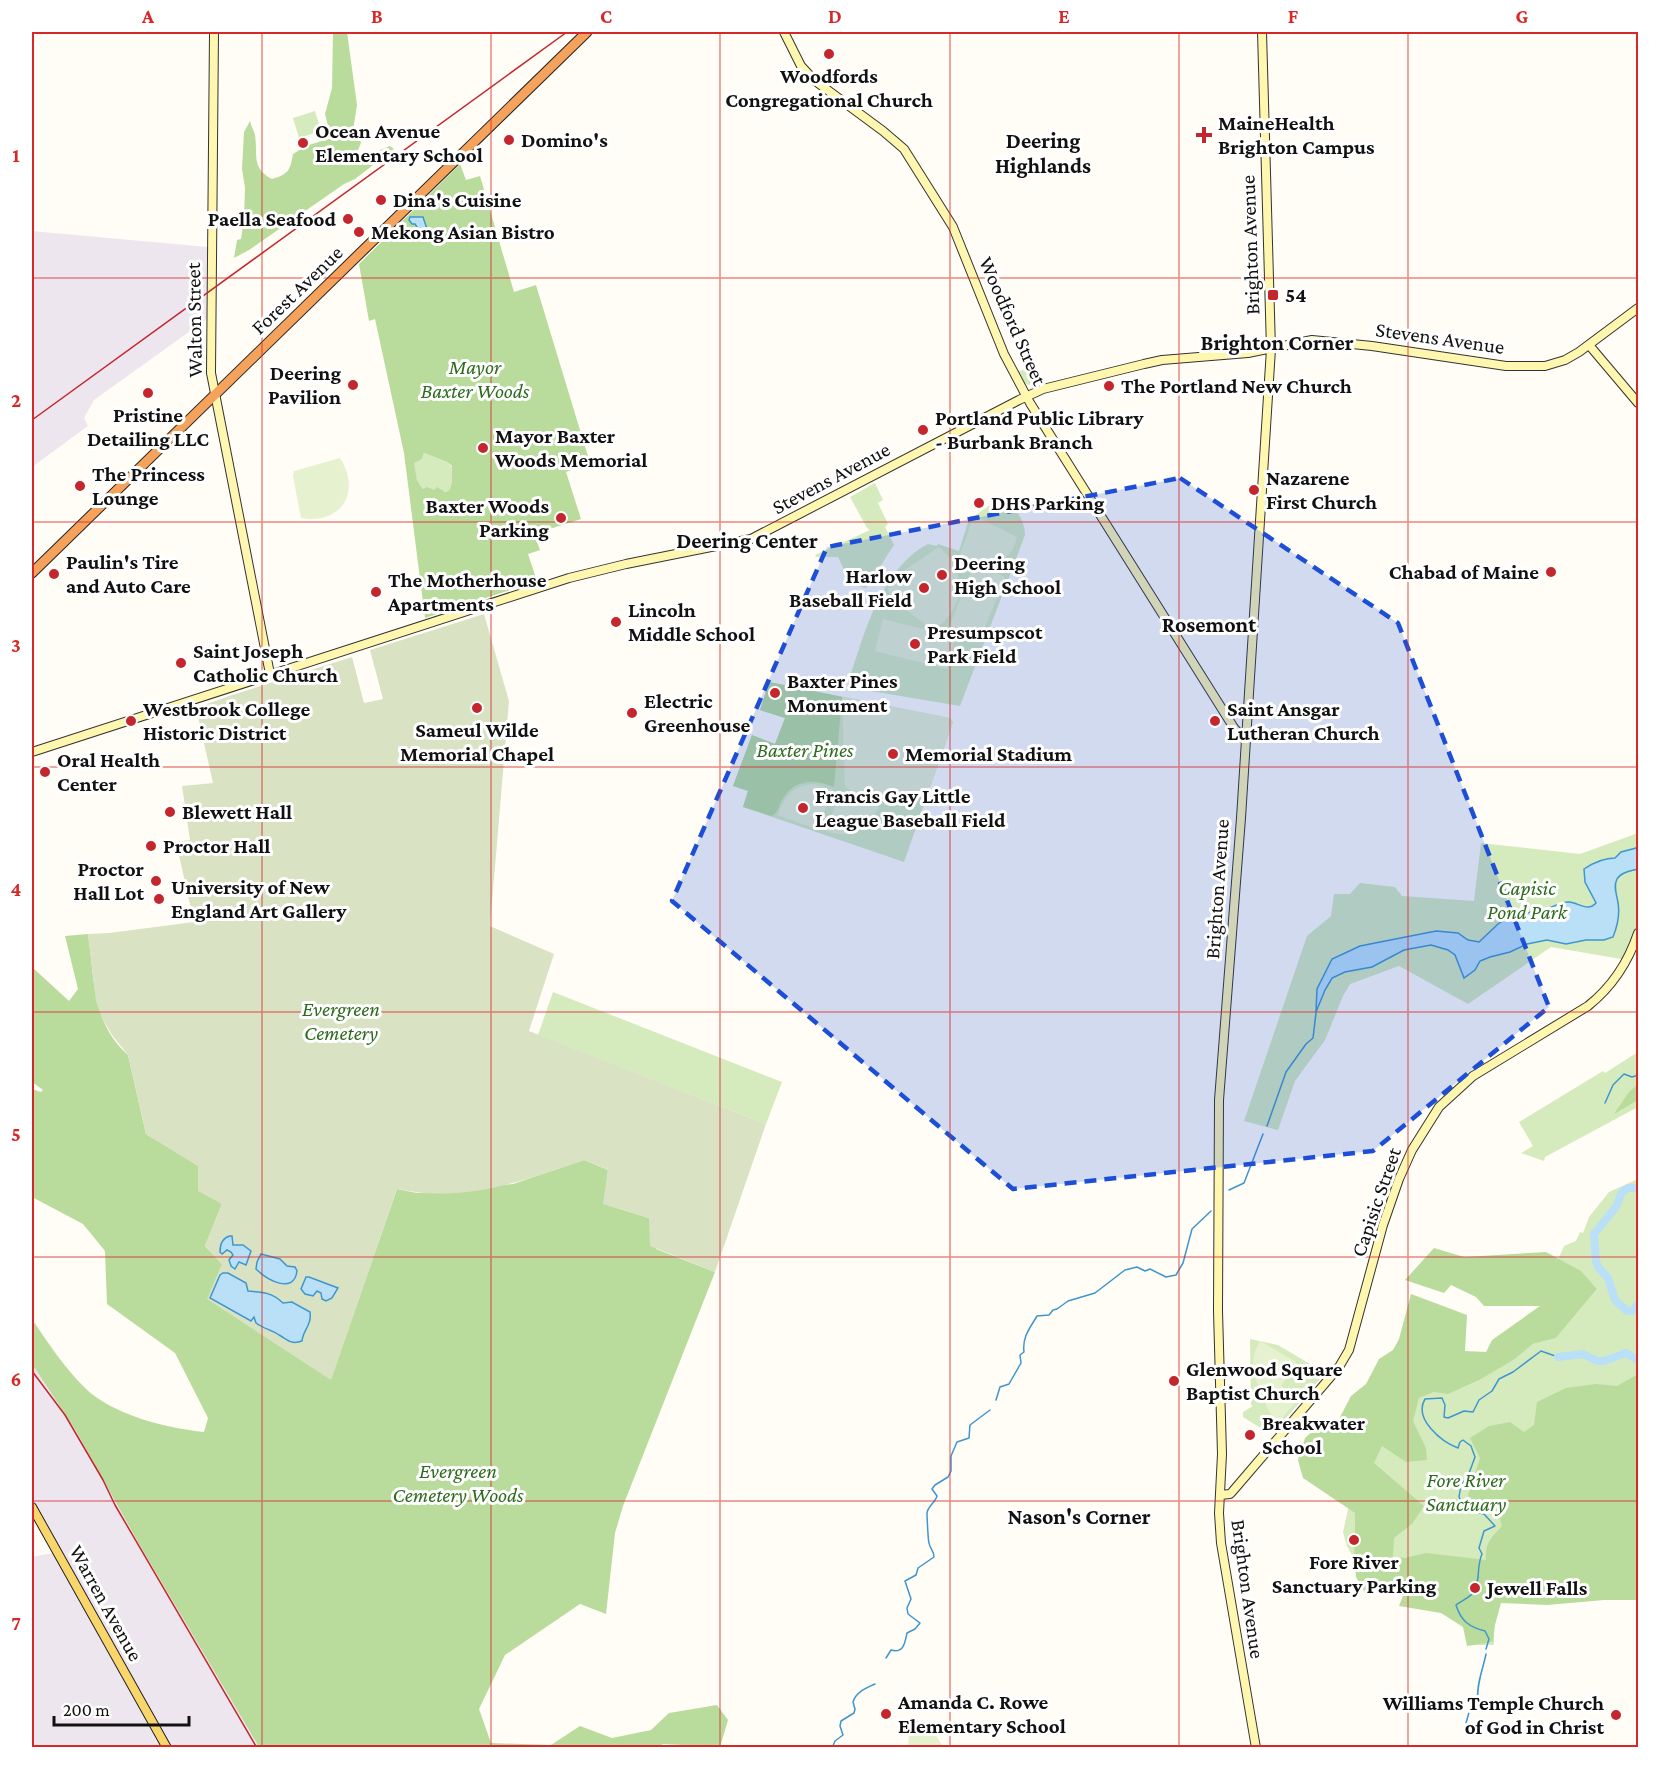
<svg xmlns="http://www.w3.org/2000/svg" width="1670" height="1779" font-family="'Crimson Pro',serif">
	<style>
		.industrial { fill: #eee6ef }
		.green { fill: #d5ebbd }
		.forest { fill: #b9dc9c; fill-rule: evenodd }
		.cemetery { fill: #d9e3c4 }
		.pitch { fill: #e6f2cf }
		.water { fill: #b9e0f7; stroke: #3f96cf; stroke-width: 1.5 }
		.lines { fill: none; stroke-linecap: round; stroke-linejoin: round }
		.stream { stroke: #3f96cf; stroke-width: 1.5 }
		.river { stroke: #b9e0f7; stroke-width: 8 }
		.secondary-casing { stroke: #333; stroke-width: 10 }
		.primary-casing { stroke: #222; stroke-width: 10 }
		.highway-casing { stroke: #222; stroke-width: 11 }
		.secondary { stroke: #fff6b0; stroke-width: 8 }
		.primary { stroke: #f9d66b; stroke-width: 8 }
		.highway { stroke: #f5a25d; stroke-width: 9 }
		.rail { stroke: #c4262e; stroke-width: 1.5 }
		.marked { fill: #1d4ed8; fill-opacity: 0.2; stroke: #1d4ed8; stroke-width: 4.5; stroke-dasharray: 12 8; stroke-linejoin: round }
		.grid { fill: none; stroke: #d62828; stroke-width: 1.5; stroke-opacity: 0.55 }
		.poi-dot { fill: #c4262e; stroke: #fff; stroke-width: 2 }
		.labels { text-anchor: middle; stroke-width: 6; stroke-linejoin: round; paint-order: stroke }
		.poi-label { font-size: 21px; font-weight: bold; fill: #111; stroke: #fff; text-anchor: start }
		.street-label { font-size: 21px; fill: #111; stroke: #fff }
		.park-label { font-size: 21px; font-style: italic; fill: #2f6b1f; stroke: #fff }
		.neighbourhood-label { font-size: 22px; font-weight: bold; fill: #111; stroke: #fff }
		.neatline { fill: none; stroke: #d62828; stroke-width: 2 }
		.grid-label { font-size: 20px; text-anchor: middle; font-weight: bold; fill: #d62828 }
	</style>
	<rect width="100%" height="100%" fill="#fffdf5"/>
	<!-- industrial -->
	<path class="industrial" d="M32 231 208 247 207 319 94 400 84 418 88 426 32 467Z
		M32 1364 76 1431 139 1544 259 1747H32V1557L53 1553 32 1517Z"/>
	<!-- green -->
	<path class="green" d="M315 111 321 131 299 138 293 118Z
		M1035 365 1043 382 1028 385 1022 381 1017 372Z
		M424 453 447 462 452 467V482L449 492 424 490 417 480 413 462 422 459Z
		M875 483 883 500 878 503 888 524 885 527 894 545 866 588 851 584 838 557H816L815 555 870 530 867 528 850 497Z
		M1005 495C1014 508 1025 519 1025 535L960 706 847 687C863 638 879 570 928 544L937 546 938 544 959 551 970 516H974Z
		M769 682 950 718 953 722 904 862 743 807 748 791 733 786 752 735 775 744 785 718 760 710Z
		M1638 833V933L1627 960 1551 947 1468 1004 1399 966 1350 984 1343 996 1325 1040 1295 1081 1278 1130 1244 1121 1307 936 1331 916 1334 894H1350L1360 883 1395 887 1402 896 1474 901 1481 843 1580 854Z
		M553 992 782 1082 766 1124 538 1035Z
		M1638 1052V1107L1545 1157 1544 1161 1521 1153 1533 1146 1519 1122 1603 1071 1605 1073Z
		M1638 1179V1575L1492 1595 1494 1645H1475V1627H1462L1461 1599 1369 1587 1347 1546 1343 1532 1358 1465 1434 1378 1461 1388 1515 1359 1533 1344 1556 1338 1597 1289 1578 1270 1564 1274 1567 1264 1558 1260 1564 1246 1576 1241 1580 1232 1583 1233 1589 1217 1609 1192Z
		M1250 1339 1278 1345 1325 1373 1279 1426 1273 1421 1272 1428 1262 1429 1243 1417V1412L1253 1406 1251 1405Z"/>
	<!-- forest -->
	<path class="forest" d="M333 32H347L357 105 353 131 358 136 361 143 355 157 371 154 390 146 394 149 355 179 344 184 249 250 234 258 237 240 241 239 244 219 245 188 242 169 244 132 250 121C251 126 254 131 255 135 258 155 251 168 272 179 289 174 290 170 293 154L306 146 331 138 325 114 332 88Z
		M460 164 466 180 480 176 514 292 536 285 590 463 566 472 581 519 534 534 540 550 528 554 537 581 425 618 404 453 375 319 369 321 359 264ZM423 218 429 235 425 240 415 224ZM424 453 447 462 452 466V482L449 491 445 492 437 487 434 490 427 487 423 489 417 480 414 463 422 459Z
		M769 682 842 697 834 787C814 779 794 779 782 800 778 806 779 812 772 816L743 807 748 791 733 786 752 735 775 744 785 718 760 710Z
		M88 934C95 979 91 1022 128 1055L146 1134 199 1166 222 1204 205 1246 331 1379 397 1189 417 1193 513 1184 584 1160 608 1170 604 1204 649 1218 656 1249 715 1272 623 1506 615 1533 606 1614 580 1604 505 1655 479 1709 491 1743 551 1745 580 1726 612 1738 651 1730 669 1713 717 1705 728 1720 720 1747 664 1744 651 1748 259 1747 139 1544 76 1431 32 1364V1319C48 1343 64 1367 85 1388 113 1415 166 1428 204 1432L208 1418 175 1353 107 1304 105 1251 83 1224 32 1197V1089L41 1092 43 1090 32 1082V967L69 1001 78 989 65 936Z
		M1638 1084V1100L1614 1114 1629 1092Z
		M1434 1248 1464 1257 1546 1252 1581 1271 1597 1289 1556 1338 1533 1344 1515 1359 1479 1380 1448 1394 1434 1392 1419 1398 1413 1421 1426 1448 1427 1460 1406 1462 1382 1446 1374 1463 1424 1506 1412 1524 1394 1538 1393 1557 1405 1558 1426 1553 1486 1560C1485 1542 1491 1538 1502 1526L1498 1513 1471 1503 1468 1495 1480 1458 1470 1438 1489 1426 1510 1422 1524 1432 1534 1425 1537 1402 1566 1388 1596 1384 1617 1386 1638 1374V1600H1604L1547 1605 1501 1603 1495 1625 1493 1642 1467 1646 1463 1627 1441 1613 1399 1606 1404 1593H1365L1356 1577 1354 1545 1355 1544V1513L1303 1478 1298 1460 1305 1438 1318 1426 1338 1421 1351 1396 1366 1384 1379 1359 1393 1350 1399 1339 1411 1294 1467 1315 1465 1351 1486 1352 1492 1340 1540 1306H1484L1476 1297 1451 1285 1444 1293 1405 1280Z"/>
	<!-- cemetery -->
	<path class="cemetery" d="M484 614 509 701 490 926 554 954 529 1031 766 1124 715 1272 650 1246 649 1218 603 1204 608 1170 584 1160C520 1182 466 1203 397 1189L331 1380 207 1299 222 1264 205 1246 222 1204 198 1191V1166L146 1134 128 1055 112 1035 102 1018 96 1001 88 934 109 933 194 922 176 842 190 840 182 786 213 783 196 708 229 696 352 657 364 703 383 699 370 650Z"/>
	<!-- pitch -->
	<path class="pitch" d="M340 458C362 492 341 525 301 518L293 476 294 471Z
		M977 517 1017 537C1013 555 1001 565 983 567L1005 577 980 640 949 627 973 566 959 557 972 521Z
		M939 547C968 570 965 611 933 630L909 612 888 591V587L902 572Z
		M883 619 955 637 947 669 875 651Z
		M842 697 950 718 953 722 928 794C903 797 864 806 845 786Z
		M814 784 832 789 819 827 816 829 778 815C784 797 793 785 814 784Z
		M842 793 879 806C870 829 850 840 826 831L839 795Z
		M1260 1341 1296 1362V1364L1281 1386 1297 1398V1401L1278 1422C1269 1414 1264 1405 1265 1392 1249 1379 1250 1358 1260 1341Z
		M917 1719 935 1734 942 1745 941 1747H908L909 1733Z"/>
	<!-- water -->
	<path class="water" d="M410 217H423L429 235 425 240 415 224H412L409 220Z
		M1638 844V869C1631 871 1621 872 1617 879 1613 887 1617 895 1618 903 1620 914 1617 927 1613 937L1604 940H1586L1566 944 1547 940 1527 944 1510 952 1490 957 1480 961 1475 970 1464 978 1455 955 1448 950 1431 945 1404 950 1372 967 1345 972 1332 978 1325 990 1316 1012 1317 989 1332 959 1360 946 1436 931 1458 933 1468 940 1479 942 1498 924 1510 916V912C1517 916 1526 915 1532 911 1547 913 1558 901 1569 902 1579 903 1588 912 1596 903L1585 882 1584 869C1593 863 1604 858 1615 858L1621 852 1636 848Z
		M230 1236H232L233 1245H243L251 1251 246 1265 239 1262 235 1269 231 1266 229 1260 233 1255 231 1252 227 1250 222 1254 220 1252C220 1245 222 1238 230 1236Z
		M261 1254 280 1259 287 1266 295 1267 297 1271C294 1295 267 1280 256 1269L257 1262Z
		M223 1273H228L246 1283 248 1291C261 1292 272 1292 283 1303L292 1302 310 1312C312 1325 303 1330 302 1341 291 1345 288 1340 279 1335 272 1330 264 1329 256 1323L254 1317 251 1321 210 1298 220 1275Z
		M306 1277H309L338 1288 332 1298 326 1301 322 1299 321 1293 317 1291 313 1296 305 1294 301 1289Z"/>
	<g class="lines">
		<!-- stream -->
		<path class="stream" d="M1605 1103 1613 1085 1624 1074 1632 1077 1638 1075
			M1267 1126 1286 1072 1306 1044 1313 1038 1316 1013
			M1229 1190 1244 1183 1263 1134
			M996 1400 1000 1387 1009 1384 1021 1363 1020 1355 1024 1352C1022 1337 1030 1328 1037 1316L1049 1315 1053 1310 1057 1309 1068 1301 1095 1293 1125 1270 1137 1267 1145 1271 1150 1269 1166 1277 1176 1275 1183 1263 1192 1229 1211 1211
			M1486 1649 1489 1639 1485 1631C1469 1627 1461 1621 1456 1605 1461 1601 1469 1598 1473 1593 1481 1582 1476 1567 1482 1554L1479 1548 1484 1531 1495 1526 1484 1514 1466 1510 1459 1497 1461 1485 1468 1476 1475 1457 1471 1446 1463 1440 1460 1442 1458 1448C1442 1442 1413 1419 1425 1399L1442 1398 1445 1405 1444 1417 1448 1418 1464 1411 1473 1412 1479 1400 1492 1391 1499 1379 1513 1372 1541 1351 1558 1357
			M886 1658 891 1650C904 1654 905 1642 907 1633L915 1629 920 1623 908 1614 907 1608 911 1599 905 1581 916 1575 918 1568 934 1557C934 1551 930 1549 929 1543 928 1540 927 1515 927 1513 928 1506 935 1503 937 1496L932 1489 935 1485 948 1477 951 1471V1456L957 1442 969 1438 970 1425 990 1410
			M1466 1723 1470 1709 1478 1700C1476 1685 1483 1669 1486 1654
			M832 1748 835 1741 843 1735 840 1726 841 1721 854 1713 855 1709 853 1702C856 1692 866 1688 875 1684"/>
		<!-- river -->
		<path class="river" d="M1638 1188H1628L1622 1192 1616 1207 1594 1234 1596 1261 1598 1267 1608 1278 1615 1300 1627 1311H1632L1638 1304
			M1558 1357 1583 1354 1597 1361H1604L1626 1353 1638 1360"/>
		<defs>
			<path id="secondary" d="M214 32 211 373 270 674
				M784 32 801 66 814 80 883 131 904 149 953 227 1004 354 1030 403 1234 728 1245 740
				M1589 345 1638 403
				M32 752 569 578 626 564 751 539 1019 400 1043 389 1144 364 1162 360 1248 353 1312 340 1372 346 1506 366H1545L1565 360 1579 352 1638 308
				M1220 1495 1230 1494 1232 1492 1339 1367 1349 1350 1383 1225 1399 1179 1412 1150 1439 1107 1473 1076 1588 1006C1613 986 1628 963 1638 933
				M1256 1748 1221 1543 1219 1513 1222 1454 1218 1311 1219 1100 1241 818 1271 349 1262 32"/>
			<path id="primary" d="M32 1507 167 1748"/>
			<path id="highway" d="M32 573 587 32"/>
		</defs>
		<!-- secondary casing -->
		<use href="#secondary" class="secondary-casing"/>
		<!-- primary casing -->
		<use href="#primary" class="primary-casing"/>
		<!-- highway casing -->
		<use href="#highway" class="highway-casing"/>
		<!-- secondary -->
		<use href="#secondary" class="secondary"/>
		<!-- primary -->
		<use href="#primary" class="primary"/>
		<!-- highway -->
		<use href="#highway" class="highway"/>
		<!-- rail -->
		<path class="rail" d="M32 420 567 32
			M32 1371 65 1415 103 1480 115 1505 257 1748"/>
	</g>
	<!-- marked area -->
	<path class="marked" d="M1180 478 1398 623 1549 1007 1373 1151 1013 1189 672 901 827 547Z"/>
	<!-- grid -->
	<path class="grid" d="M262 32V1748M491 32V1748M720 32V1748M950 32V1748M1179 32V1748M1408 32V1748M32 278H1638M32 522H1638M32 767H1638M32 1012H1638M32 1257H1638M32 1501H1638"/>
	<!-- markers -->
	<g class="poi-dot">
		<circle cx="829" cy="54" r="6"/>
		<path d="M1201 126h6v6h6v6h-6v6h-6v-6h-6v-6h6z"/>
		<circle cx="509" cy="140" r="6"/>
		<circle cx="303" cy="143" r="6"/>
		<circle cx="381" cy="200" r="6"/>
		<circle cx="348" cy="219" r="6"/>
		<circle cx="359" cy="232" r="6"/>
		<rect x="1267" y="289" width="12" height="12" rx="3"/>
		<circle cx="353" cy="385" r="6"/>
		<circle cx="1109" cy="386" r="6"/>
		<circle cx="148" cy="393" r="6"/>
		<circle cx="923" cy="430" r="6"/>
		<circle cx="483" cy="448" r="6"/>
		<circle cx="80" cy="486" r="6"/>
		<circle cx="1254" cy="490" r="6"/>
		<circle cx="979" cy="503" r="6"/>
		<circle cx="561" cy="518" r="6"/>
		<circle cx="1551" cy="572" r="6"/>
		<circle cx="54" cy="574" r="6"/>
		<circle cx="942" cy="575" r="6"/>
		<circle cx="924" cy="588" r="6"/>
		<circle cx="376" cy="592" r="6"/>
		<circle cx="616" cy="622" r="6"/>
		<circle cx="915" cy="644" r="6"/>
		<circle cx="181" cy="663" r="6"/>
		<circle cx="775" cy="693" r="6"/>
		<circle cx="477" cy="708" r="6"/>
		<circle cx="632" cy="713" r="6"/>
		<circle cx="131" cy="721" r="6"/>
		<circle cx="1215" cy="721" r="6"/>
		<circle cx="893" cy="754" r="6"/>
		<circle cx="45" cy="772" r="6"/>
		<circle cx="803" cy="808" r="6"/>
		<circle cx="170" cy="812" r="6"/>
		<circle cx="151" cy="846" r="6"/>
		<circle cx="156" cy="881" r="6"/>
		<circle cx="159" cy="899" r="6"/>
		<circle cx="1174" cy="1381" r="6"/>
		<circle cx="1250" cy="1435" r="6"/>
		<circle cx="1354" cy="1540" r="6"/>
		<circle cx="1475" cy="1588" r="6"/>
		<circle cx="886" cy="1714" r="6"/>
		<circle cx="1616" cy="1715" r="6"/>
	</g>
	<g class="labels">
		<!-- poi labels -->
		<g class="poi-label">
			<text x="829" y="83" text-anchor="middle">Woodfords<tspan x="829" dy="24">Congregational Church</tspan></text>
			<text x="1218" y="130">MaineHealth<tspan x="1218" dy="24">Brighton Campus</tspan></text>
			<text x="315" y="138">Ocean Avenue<tspan x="315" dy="24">Elementary School</tspan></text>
			<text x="521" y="147">Domino's</text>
			<text x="393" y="207">Dina's Cuisine</text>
			<text x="336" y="226" text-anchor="end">Paella Seafood</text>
			<text x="371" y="239">Mekong Asian Bistro</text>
			<text x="1285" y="302">54</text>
			<text x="341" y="380" text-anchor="end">Deering<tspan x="341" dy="24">Pavilion</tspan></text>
			<text x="1121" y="393">The Portland New Church</text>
			<text x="148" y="422" text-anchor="middle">Pristine<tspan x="148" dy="24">Detailing LLC</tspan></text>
			<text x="935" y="425">Portland Public Library<tspan x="935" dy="24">- Burbank Branch</tspan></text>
			<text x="495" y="443">Mayor Baxter<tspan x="495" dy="24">Woods Memorial</tspan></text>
			<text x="92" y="481">The Princess<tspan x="92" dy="24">Lounge</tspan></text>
			<text x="1266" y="485">Nazarene<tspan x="1266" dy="24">First Church</tspan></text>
			<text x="991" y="510">DHS Parking</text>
			<text x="549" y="513" text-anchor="end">Baxter Woods<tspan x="549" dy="24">Parking</tspan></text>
			<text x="66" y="569">Paulin's Tire<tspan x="66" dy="24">and Auto Care</tspan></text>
			<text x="954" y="570">Deering<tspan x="954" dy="24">High School</tspan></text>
			<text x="1539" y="579" text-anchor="end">Chabad of Maine</text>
			<text x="912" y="583" text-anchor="end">Harlow<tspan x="912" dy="24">Baseball Field</tspan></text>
			<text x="388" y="587">The Motherhouse<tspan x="388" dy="24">Apartments</tspan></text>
			<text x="628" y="617">Lincoln<tspan x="628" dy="24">Middle School</tspan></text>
			<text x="927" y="639">Presumpscot<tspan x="927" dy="24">Park Field</tspan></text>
			<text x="193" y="658">Saint Joseph<tspan x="193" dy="24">Catholic Church</tspan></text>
			<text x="787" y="688">Baxter Pines<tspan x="787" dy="24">Monument</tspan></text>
			<text x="644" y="708">Electric<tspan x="644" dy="24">Greenhouse</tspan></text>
			<text x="143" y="716">Westbrook College<tspan x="143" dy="24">Historic District</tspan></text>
			<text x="1227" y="716">Saint Ansgar<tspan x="1227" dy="24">Lutheran Church</tspan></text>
			<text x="477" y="737" text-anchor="middle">Sameul Wilde<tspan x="477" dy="24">Memorial Chapel</tspan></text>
			<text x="905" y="761">Memorial Stadium</text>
			<text x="57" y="767">Oral Health<tspan x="57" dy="24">Center</tspan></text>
			<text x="815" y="803">Francis Gay Little<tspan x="815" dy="24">League Baseball Field</tspan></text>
			<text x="182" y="819">Blewett Hall</text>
			<text x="163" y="853">Proctor Hall</text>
			<text x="144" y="876" text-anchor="end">Proctor<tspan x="144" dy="24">Hall Lot</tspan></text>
			<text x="171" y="894">University of New<tspan x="171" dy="24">England Art Gallery</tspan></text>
			<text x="1186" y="1376">Glenwood Square<tspan x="1186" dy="24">Baptist Church</tspan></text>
			<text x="1262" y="1430">Breakwater<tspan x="1262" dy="24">School</tspan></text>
			<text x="1354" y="1569" text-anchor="middle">Fore River<tspan x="1354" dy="24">Sanctuary Parking</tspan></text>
			<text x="1487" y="1595">Jewell Falls</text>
			<text x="898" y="1709">Amanda C. Rowe<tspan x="898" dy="24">Elementary School</tspan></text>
			<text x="1604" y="1710" text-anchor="end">Williams Temple Church<tspan x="1604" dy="24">of God in Christ</tspan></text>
		</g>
		<!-- street labels -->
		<g class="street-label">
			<text transform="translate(1250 245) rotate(-92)" y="7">Brighton Avenue</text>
			<text transform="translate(297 290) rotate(-44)" y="7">Forest Avenue</text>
			<text transform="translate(194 320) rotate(-91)" y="7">Walton Street</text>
			<text transform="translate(1013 321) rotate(66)" y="7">Woodford Street</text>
			<text transform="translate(1440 338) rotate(8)" y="7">Stevens Avenue</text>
			<text transform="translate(831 478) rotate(-28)" y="7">Stevens Avenue</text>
			<text transform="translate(1217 889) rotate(-86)" y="7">Brighton Avenue</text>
			<text transform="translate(1376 1202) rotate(-71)" y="7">Capisic Street</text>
			<text transform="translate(1248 1589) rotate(82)" y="7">Brighton Avenue</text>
			<text transform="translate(106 1603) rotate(61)" y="7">Warren Avenue</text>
		</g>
		<!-- park labels -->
		<g class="park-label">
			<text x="475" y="374">Mayor<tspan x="475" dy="24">Baxter Woods</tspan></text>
			<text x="805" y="757">Baxter Pines</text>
			<text x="1527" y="895">Capisic<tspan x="1527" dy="24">Pond Park</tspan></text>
			<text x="341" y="1016">Evergreen<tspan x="341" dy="24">Cemetery</tspan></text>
			<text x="458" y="1478">Evergreen<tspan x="458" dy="24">Cemetery Woods</tspan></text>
			<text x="1466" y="1487">Fore River<tspan x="1466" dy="24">Sanctuary</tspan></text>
		</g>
		<!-- neighbourhood labels -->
		<g class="neighbourhood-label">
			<text x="1043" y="148">Deering<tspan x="1043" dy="25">Highlands</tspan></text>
			<text x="1277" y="350">Brighton Corner</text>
			<text x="747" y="548">Deering Center</text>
			<text x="1209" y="632">Rosemont</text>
			<text x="1079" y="1524">Nason's Corner</text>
		</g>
	</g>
	<!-- border -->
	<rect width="1670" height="1779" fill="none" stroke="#ffffff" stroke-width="66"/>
	<!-- scale -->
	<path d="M54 1716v9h135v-9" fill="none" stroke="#111111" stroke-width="3"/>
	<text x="63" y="1716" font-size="18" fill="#111111" stroke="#ffffff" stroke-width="4.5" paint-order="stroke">200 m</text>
	<rect x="33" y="33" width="1604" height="1713" class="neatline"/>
	<g class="grid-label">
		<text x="148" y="23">A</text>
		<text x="377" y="23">B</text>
		<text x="606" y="23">C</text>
		<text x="835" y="23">D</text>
		<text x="1064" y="23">E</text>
		<text x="1293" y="23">F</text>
		<text x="1522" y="23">G</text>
		<text x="16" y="162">1</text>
		<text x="16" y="407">2</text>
		<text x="16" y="652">3</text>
		<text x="16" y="896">4</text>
		<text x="16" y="1141">5</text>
		<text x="16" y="1386">6</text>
		<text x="16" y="1630">7</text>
	</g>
</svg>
